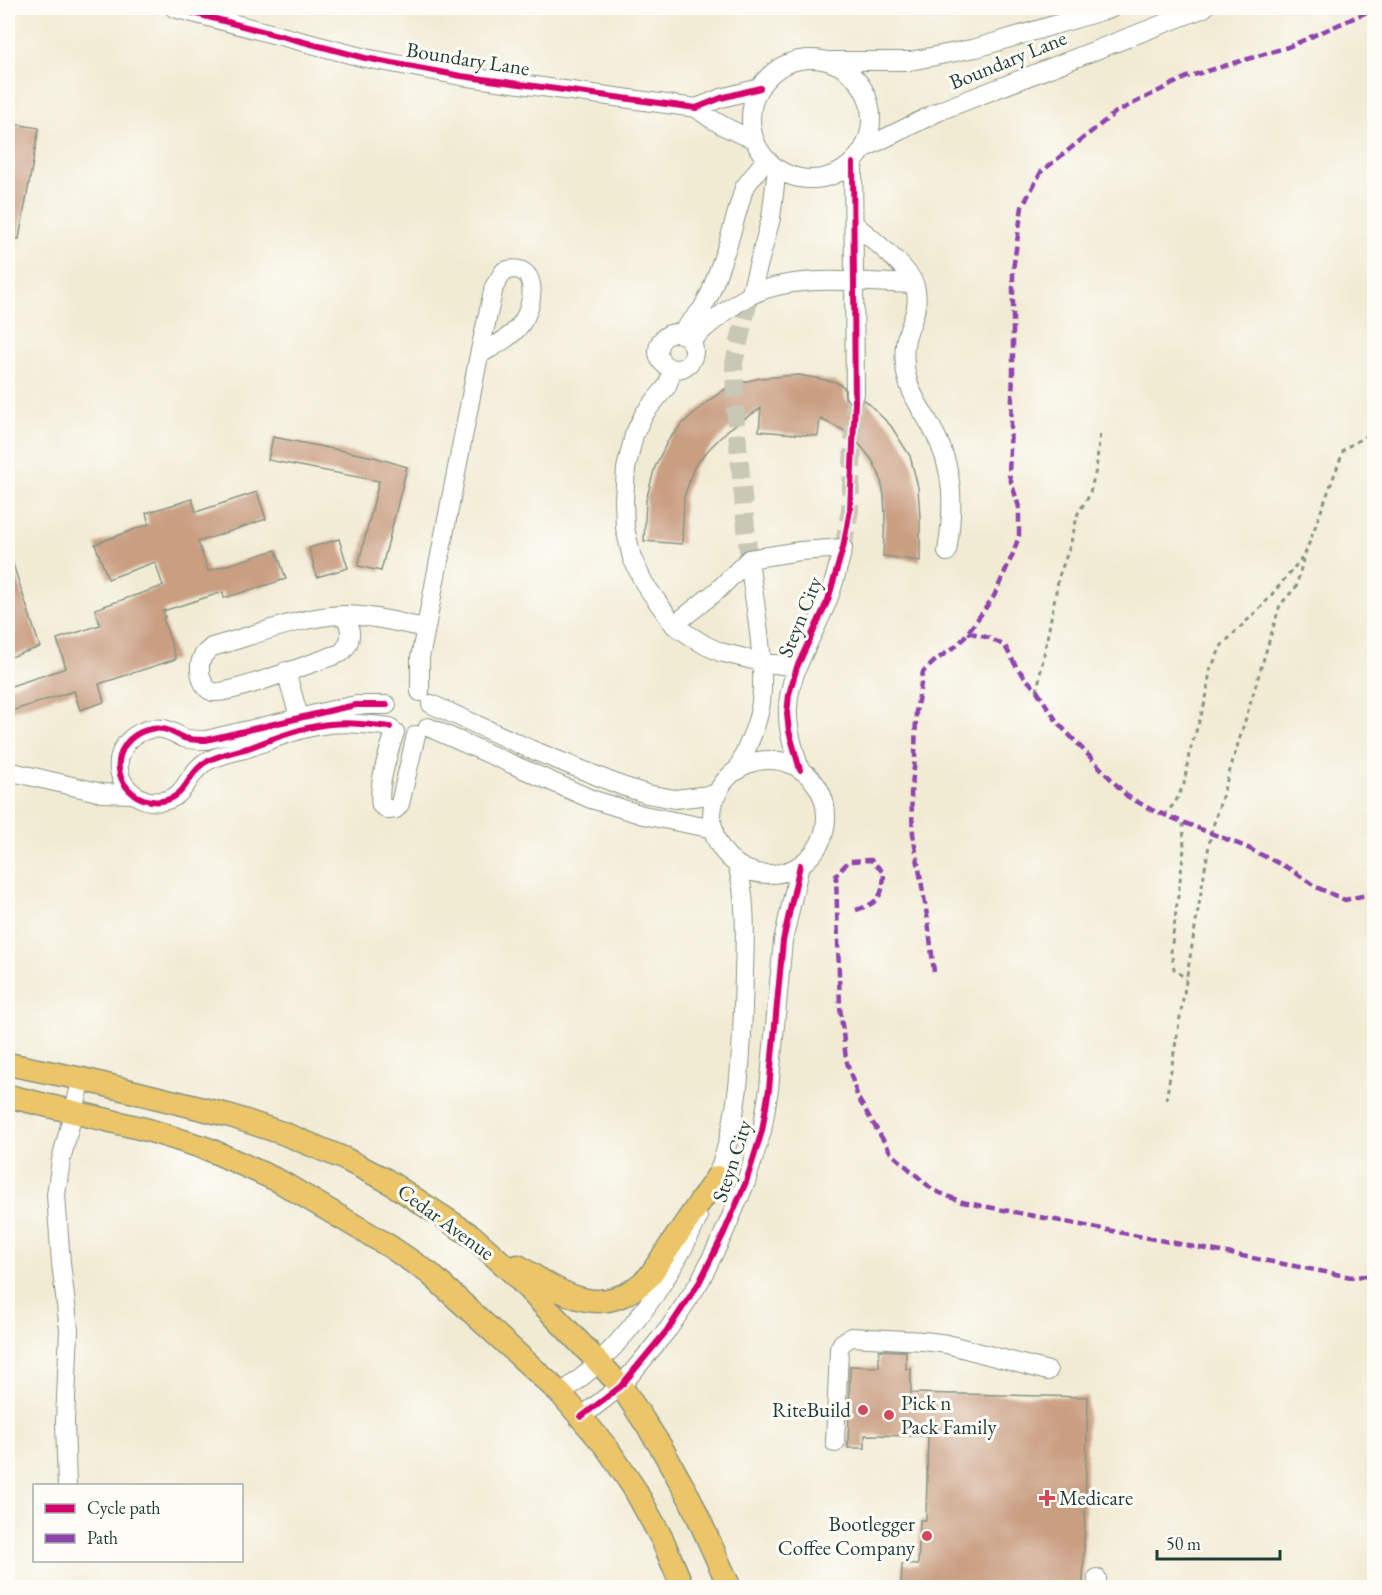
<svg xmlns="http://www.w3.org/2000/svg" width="1382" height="1595" font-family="'EB Garamond',serif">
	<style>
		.building { fill: #c99e81 }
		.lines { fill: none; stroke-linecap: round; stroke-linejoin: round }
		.minor-tunnel { stroke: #c8c8b4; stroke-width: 18; stroke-dasharray: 18 9; stroke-linecap: butt }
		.minor-casing { stroke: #889484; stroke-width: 20 }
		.major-casing { stroke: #889484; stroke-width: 25 }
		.path { stroke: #889484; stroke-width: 3; stroke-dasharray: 4.5 4.5; stroke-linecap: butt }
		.minor { stroke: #fff; stroke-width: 18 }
		.major { stroke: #ecc569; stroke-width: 22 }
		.quiet { stroke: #8e44ad; stroke-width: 4.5; stroke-dasharray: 9 4.5; stroke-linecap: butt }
		.cycleway-casing { stroke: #fdfcf7; stroke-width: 10 }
		.cycleway { stroke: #d6006c; stroke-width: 6 }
		.poi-dot { fill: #d1495b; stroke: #fdfcf7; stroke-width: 2 }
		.labels { text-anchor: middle; stroke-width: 6; stroke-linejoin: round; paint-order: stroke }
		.street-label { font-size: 21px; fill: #1f3d34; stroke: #fdfcf7 }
		.poi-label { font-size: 21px; fill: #1f3d34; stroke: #fdfcf7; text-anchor: start }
	</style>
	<rect width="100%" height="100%" fill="#fdfcf7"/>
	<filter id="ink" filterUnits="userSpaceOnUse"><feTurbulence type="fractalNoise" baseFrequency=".0167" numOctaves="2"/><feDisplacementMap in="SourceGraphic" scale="12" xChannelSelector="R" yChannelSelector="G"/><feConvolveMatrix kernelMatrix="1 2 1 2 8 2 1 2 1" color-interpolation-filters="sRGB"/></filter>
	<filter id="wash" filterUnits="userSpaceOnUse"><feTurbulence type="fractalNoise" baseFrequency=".008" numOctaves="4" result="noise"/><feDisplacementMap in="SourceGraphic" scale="24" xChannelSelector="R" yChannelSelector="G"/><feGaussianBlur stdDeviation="1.35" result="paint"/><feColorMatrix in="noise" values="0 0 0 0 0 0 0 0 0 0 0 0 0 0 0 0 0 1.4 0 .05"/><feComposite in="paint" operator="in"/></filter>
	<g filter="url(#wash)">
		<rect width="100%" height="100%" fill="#f2ebd4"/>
		<g id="blocks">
			<!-- building -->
			<path class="building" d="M8 123 39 128 19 239 8 237Z
				M799 375 836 382 844 387 845 399 849 403 856 405 865 400 891 426 910 456 918 487 920 518V561L883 556 885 516 884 495 880 476 872 460 861 446 843 430 820 419 818 436 759 431 761 408 729 429 710 448 694 467 684 497 682 544 644 541 646 500 655 467 667 442 681 425 707 402 731 385 760 378Z
				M273 437 374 457 407 467 381 571 358 566 379 481 268 460Z
				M257 492 266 519 198 542 208 571 276 550 286 579 224 598 223 592 163 611 165 617 163 618 176 659 99 684 104 702 80 710 74 691 8 712V687L66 668 57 639 100 625 95 609 163 586 155 562 108 579 95 544 149 524 146 513 192 499 196 512Z
				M339 539 348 568 317 577 309 548Z
				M8 555H10L40 647 8 658Z
				M879 1350 906 1351V1369H911V1393L1088 1397 1083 1585H1075V1587H901L902 1564 918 1565 920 1520H926L928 1436 865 1435V1448H848L850 1366 879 1367Z"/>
		</g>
	</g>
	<g filter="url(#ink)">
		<use href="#blocks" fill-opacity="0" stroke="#889484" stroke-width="1.5"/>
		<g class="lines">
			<!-- minor-tunnel -->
			<path class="minor-tunnel" d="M843 548 850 510 855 394
				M749 559 736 424 734 363 750 296"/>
			<defs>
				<path id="minor" d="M174 8 365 58 461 76 696 108 721 98 760 88
					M751 119a60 60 0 1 1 120 0a60 60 0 1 1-120 0Z
					M828 61H910L976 48 1112 8
					M696 108C715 123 732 132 754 139
					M865 148 942 110 1204 8
					M853 163 855 394
					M855 224C870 238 910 268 915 286 920 305 913 318 907 335 904 345 904 355 905 366 907 390 921 408 932 428 955 469 954 507 947 552
					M750 296 771 218 777 169
					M658 351a18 18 0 1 1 36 0a18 18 0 1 1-36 0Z
					M680 334 702 309 710 294 728 244 744 188 766 159
					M690 341C708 326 728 307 749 296 795 272 864 283 914 284
					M673 369 667 386 644 414 634 435 626 469 624 500 625 528 632 558 644 583 674 625 689 635 705 645 720 652 761 662 797 667
					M345 615C351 629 354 641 341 653 320 660 229 695 213 692 203 689 199 674 200 665 201 656 206 652 212 647 252 636 302 616 343 615 371 615 399 623 426 628
					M674 625 718 590 749 559 800 551 843 548C838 566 834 585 827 602 813 638 786 675 788 715 788 734 795 752 800 770
					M286 671 299 717
					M420 692V658L479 355 494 287 504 271C540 260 535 305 521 324 511 338 494 346 479 355
					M431 704 530 749 622 786 647 794 675 799 718 794
					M387 705H356L337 709 206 740C199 740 191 740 184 738 177 735 170 730 163 729 144 726 125 738 120 756 113 781 136 805 162 801 186 798 187 774 204 763 217 755 234 752 248 748 270 740 294 730 317 726 341 721 366 724 390 727
					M428 727 591 799 643 815 714 829
					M395 732C389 750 377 786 381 805L389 810 396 809 400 804 416 735
					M712 817a57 57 0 1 1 114 0a57 57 0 1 1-114 0Z
					M8 771 102 793 133 794
					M737 771C746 749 758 726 761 702 766 660 754 601 749 559
					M712 1187C742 1122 742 1045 744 974 745 937 747 900 737 864
					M561 1394C574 1383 588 1373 600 1361 640 1322 675 1269 698 1218
					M581 1417 621 1386 669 1328 699 1283 723 1235 746 1182 762 1131 769 1089 783 941 800 865
					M835 1443 839 1349 842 1343 851 1337 924 1341 947 1344 1048 1371
					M67 1486 65 1422 69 1330 61 1263 56 1195 61 1160 82 1079
					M1097 1588V1578"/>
				<path id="major" d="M8 1064 82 1079 231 1116 285 1134 343 1158 386 1180 472 1236 513 1273 621 1386 661 1447 690 1499 730 1588
					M8 1096 148 1130 208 1149 279 1181 389 1246 429 1273 561 1394 607 1448 634 1488 662 1539 683 1588
					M518 1266C564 1295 602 1322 649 1277L717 1177"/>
			</defs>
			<!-- minor casing -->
			<use href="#minor" class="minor-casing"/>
			<!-- major casing -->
			<use href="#major" class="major-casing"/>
			<!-- path -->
			<path class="path" d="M1373 391 1374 388
				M1037 691 1059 576 1070 546 1078 513 1089 496 1096 470 1100 432
				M1164 815 1175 803 1184 784 1189 754 1206 699 1210 670 1222 645 1264 604 1302 558
				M1183 823 1184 849 1171 951 1174 969 1186 979
				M1166 1100 1211 833 1280 605 1296 587 1304 557 1344 449 1374 431"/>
			<!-- minor -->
			<use href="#minor" class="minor"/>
			<!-- major -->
			<use href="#major" class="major"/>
			<!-- quiet -->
			<path class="quiet" d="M968 632 989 638 1005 646 1017 668 1037 691 1058 723 1127 796 1152 810 1246 847 1290 869 1316 887 1345 900 1374 893
				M856 910C879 903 883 896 884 873L871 860 849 861 836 875 840 1007 846 1059 858 1098 891 1153 933 1190 962 1202 1351 1277 1369 1276 1374 1273
				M934 972 928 921 913 834 911 794 915 759 916 712 923 672 936 660 959 644 977 620 994 596 1012 556 1019 536V507L1009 475 1013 373V270L1022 207 1041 172 1116 112 1187 77 1288 47 1374 9"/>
			<defs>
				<path id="cycleway" d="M174 8 365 58 461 76 696 108 721 98 760 88
					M387 705H356L337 709 206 740C199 740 191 740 184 738 177 735 170 730 163 729 144 726 125 738 120 756 113 781 136 805 162 801 186 798 187 774 204 763 217 755 234 752 248 748 270 740 294 730 317 726 341 721 366 724 390 727
					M800 770 789 731 787 714 789 694 797 667 828 600 843 548 850 510 855 402 853 163
					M581 1417 621 1386 669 1328 699 1283 723 1235 746 1182 762 1131 769 1089 783 941 800 865"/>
			</defs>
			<!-- cycleway casing -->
			<use href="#cycleway" class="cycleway-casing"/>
			<!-- cycleway -->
			<use href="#cycleway" class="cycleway"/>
		</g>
	</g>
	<!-- markers -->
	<g class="poi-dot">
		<circle cx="863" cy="1410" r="6"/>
		<circle cx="889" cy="1415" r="6"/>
		<path d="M1044 1489h6v6h6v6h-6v6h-6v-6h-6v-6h6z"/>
		<circle cx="927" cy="1536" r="6"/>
	</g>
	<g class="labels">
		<!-- street labels -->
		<g class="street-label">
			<text transform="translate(468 59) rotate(9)" y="7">Boundary Lane</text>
			<text transform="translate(1008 60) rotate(-22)" y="7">Boundary Lane</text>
			<text transform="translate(800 617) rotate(-68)" y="7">Steyn City</text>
			<text transform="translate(732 1161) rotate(-72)" y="7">Steyn City</text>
			<text transform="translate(446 1222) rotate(36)" y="7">Cedar Avenue</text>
		</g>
		<!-- poi labels -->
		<g class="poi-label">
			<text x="901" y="1410">Pick n<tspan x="901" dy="24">Pack Family</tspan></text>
			<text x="851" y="1417" text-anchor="end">RiteBuild</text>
			<text x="1059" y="1505">Medicare</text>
			<text x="915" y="1531" text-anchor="end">Bootlegger<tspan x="915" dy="24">Coffee Company</tspan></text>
		</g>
	</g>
	<!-- margin -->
	<rect width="1382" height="1595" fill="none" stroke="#fdfcf7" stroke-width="30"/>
	<!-- legend -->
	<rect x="33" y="1484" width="210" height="78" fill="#fdfcf7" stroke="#a4b0a9" stroke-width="1.5"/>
	<rect x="45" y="1504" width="30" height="9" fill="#d6006c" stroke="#a4b0a9" stroke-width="1.5"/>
	<text x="87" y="1514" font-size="18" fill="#1f3d34">Cycle path</text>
	<rect x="45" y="1534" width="30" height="9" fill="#8e44ad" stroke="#a4b0a9" stroke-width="1.5"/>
	<text x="87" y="1544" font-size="18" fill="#1f3d34">Path</text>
	<!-- scale -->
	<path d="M1157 1550v9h123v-9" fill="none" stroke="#1f3d34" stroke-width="3"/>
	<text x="1166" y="1550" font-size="18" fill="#1f3d34" stroke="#fdfcf7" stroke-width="4.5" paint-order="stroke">50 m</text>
</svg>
